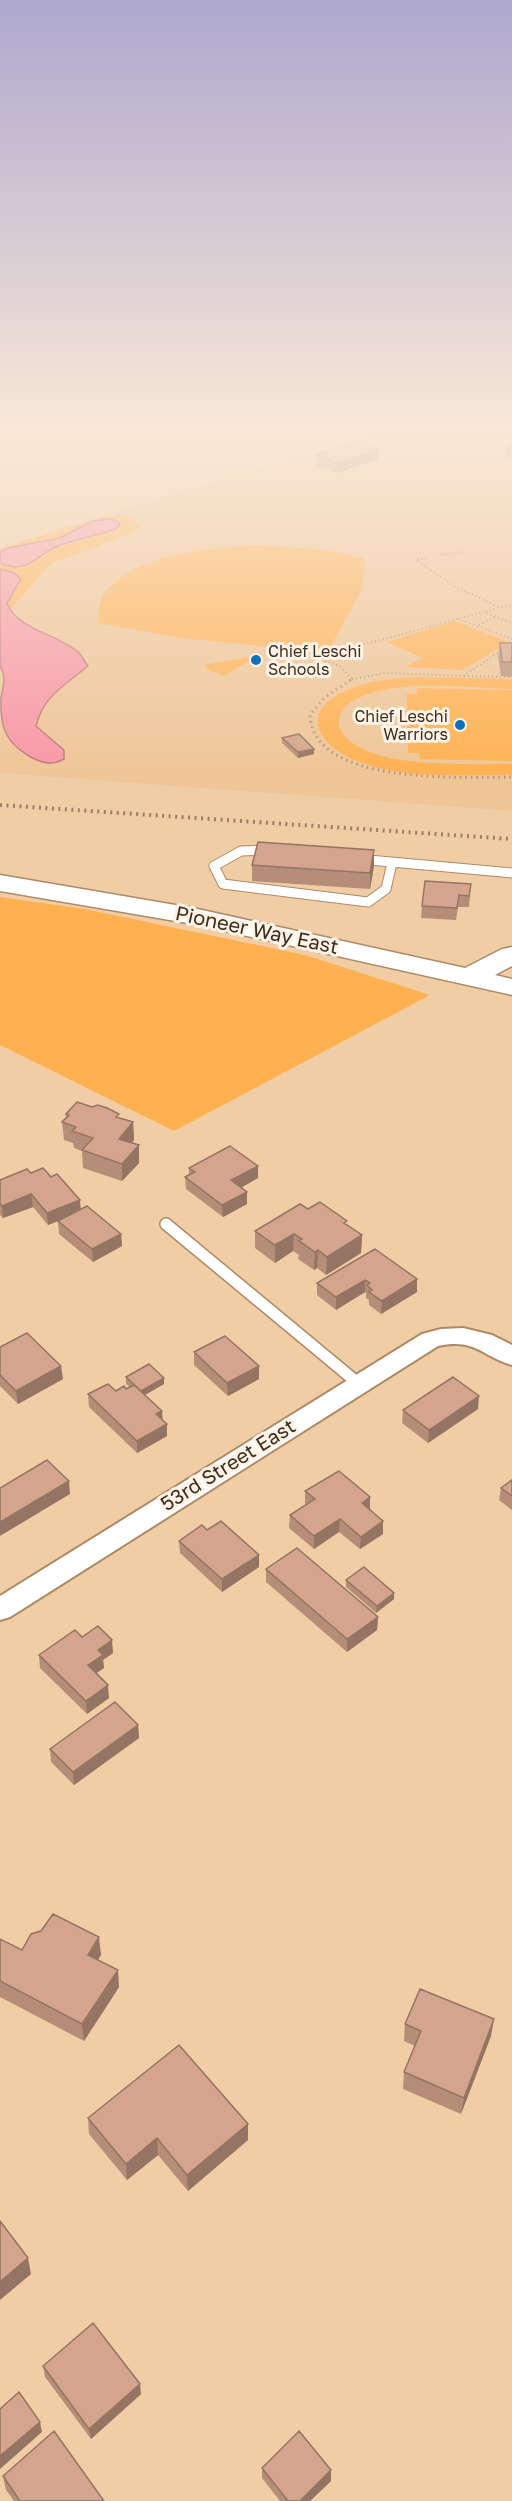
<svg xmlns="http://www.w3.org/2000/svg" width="512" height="2501" font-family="'Golos Text',sans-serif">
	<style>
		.built { fill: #eec597 }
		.green { fill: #ffb04f }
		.water { fill: #f795a6; stroke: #bf767e; stroke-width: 1.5 }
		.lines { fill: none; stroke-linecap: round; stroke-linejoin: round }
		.lane-far1-casing { stroke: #ac8a65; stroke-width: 11 }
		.lane-casing { stroke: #ac8a65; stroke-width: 14 }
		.street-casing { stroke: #ac8a65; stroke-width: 4 }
		.secondary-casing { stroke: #ac8a65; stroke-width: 3 }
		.path-far1 { stroke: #ae9374; stroke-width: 2; stroke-dasharray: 1 3; stroke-linecap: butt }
		.path { stroke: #ae9374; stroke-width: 3; stroke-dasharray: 1.5 4; stroke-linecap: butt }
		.lane-far1 { stroke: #fff; stroke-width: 9 }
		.lane { stroke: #fff; stroke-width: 11 }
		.street { fill: #fff; fill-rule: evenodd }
		.secondary { fill: #fff; fill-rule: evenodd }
		.rail { stroke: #998064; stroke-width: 4; stroke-dasharray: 2 4.5; stroke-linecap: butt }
		.wall { fill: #b68e78 }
		.shaded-wall { fill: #947462 }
		.building { fill: #d4a58c; stroke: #947462; stroke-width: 1.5 }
		.poi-dot { fill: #0d71bd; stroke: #fef3e7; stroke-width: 2 }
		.labels { text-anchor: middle; stroke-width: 6; stroke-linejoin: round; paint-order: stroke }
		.far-poi-label { font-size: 16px; fill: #3d2f1f; stroke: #fef3e7; text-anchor: start }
		.street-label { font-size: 20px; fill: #3d2f1f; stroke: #fef3e7 }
	</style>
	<rect width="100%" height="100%" fill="#f1cda6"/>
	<!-- built -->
	<path class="built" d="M375 433H512V811L0 773V547Z"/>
	<!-- green -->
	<path class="green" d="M120 515 133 519 141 526 132 533 51 564 10 609 7 603 14 573 0 569V563L42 558 57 547 115 529 79 527C57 546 25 540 0 552V549L102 517Z
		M253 545 328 550 365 559 362 589 331 646 310 651 181 638 98 623C99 614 98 605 103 596 130 554 209 549 253 545Z
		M454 621 509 642 462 670 405 667 423 658 387 642Z
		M248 657 252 659 224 676 210 671 204 665Z
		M419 677 512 679V689C470 688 425 681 384 690 369 693 348 699 341 714 337 722 339 729 344 735 371 770 471 763 512 764V775C462 774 405 780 357 761 317 745 298 711 347 690 370 680 395 678 419 677Z
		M417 688 512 690V761L420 759 419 753H408L407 694H417Z
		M0 897 85 909 305 955 430 995 174 1131 0 1045Z"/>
	<!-- water -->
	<path class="water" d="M109 519 117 521 120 524 116 529C97 535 78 539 60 545 39 553 27 576 0 563V552L8 548 60 538 92 521Z
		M0 569 14 573 21 579 7 603C17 629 56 634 77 651 82 655 84 661 88 666 65 685 43 696 36 726L64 750V759C52 766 41 763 29 756 5 742 0 726 1 698 3 686 7 677 0 666Z"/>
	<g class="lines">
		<defs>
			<path id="lane-far1" d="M272 850 241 851 214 866 223 884 368 902 386 889 392 863
				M358 859 512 873"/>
			<path id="lane" d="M166 1224 359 1384"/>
			<path id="street" d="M463 1328 492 1335 512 1345V1365C481 1356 476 1338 438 1346L10 1617 0 1620V1596L422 1334 441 1329Z"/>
			<path id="secondary" d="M0 875 193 908 465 968 502 949 512 947V966L495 975 512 979V995L193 924 0 891Z"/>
		</defs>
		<!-- lane-far1 casing -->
		<use href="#lane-far1" class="lane-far1-casing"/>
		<!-- lane casing -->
		<use href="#lane" class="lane-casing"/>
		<!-- street casing -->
		<use href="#street" class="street-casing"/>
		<!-- secondary casing -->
		<use href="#secondary" class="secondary-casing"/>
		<!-- path-far1 -->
		<path class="path-far1" d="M441 555 462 552
			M426 558 416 560 454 586 499 607
			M510 605 483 612 512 623
			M494 617 477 626 512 639
			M458 619 477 626
			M464 676 512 677
			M352 679 386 673 463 676 502 650
			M349 681 352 679 339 666 318 657 483 612"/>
		<!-- path -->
		<path class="path" d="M351 680 325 697 310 715C313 786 463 777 512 777"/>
		<!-- lane-far1 -->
		<use href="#lane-far1" class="lane-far1"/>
		<!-- lane -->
		<use href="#lane" class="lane"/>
		<!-- street -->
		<use href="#street" class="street"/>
		<!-- secondary -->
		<use href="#secondary" class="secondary"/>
		<!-- rail -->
		<path class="rail" d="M0 805 512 839"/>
	</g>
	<!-- wall -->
	<path class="wall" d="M512 442V459L506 458 507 445Z
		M379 449 378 459 337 473 315 465 316 455Z
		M500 643H512V677L501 676 498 657Z
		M282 738 314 754 298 758 282 743Z
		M374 850V866L370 889 252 881V865Z
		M471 884 469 907H458L456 920 421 918 422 906Z
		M66 1114 119 1118 133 1122 134 1140 131 1143 139 1145V1163L122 1181 83 1168 82 1151 74 1148 73 1143 64 1140 62 1122 66 1118Z
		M258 1166V1178L241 1188 247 1192V1204L223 1217 186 1189 185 1177 189 1175V1168Z
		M31 1173 81 1209 121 1234 122 1246 93 1262 59 1234 58 1221 48 1225 33 1207 3 1218 0 1215V1180Z
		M308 1209 347 1225 362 1235 361 1253 326 1275 317 1268 314 1270 298 1259 299 1255 293 1251 275 1263 255 1248V1231Z
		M375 1249 417 1279V1292L381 1314 369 1305V1300L366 1298V1293L365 1292 336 1310 317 1295V1283Z
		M0 1347 63 1379 18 1404 0 1386Z
		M194 1352 259 1366V1379L228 1396 194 1365Z
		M126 1377 164 1384 145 1395 163 1420 167 1424V1436L137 1453 89 1407 88 1394 116 1391 126 1389 130 1387 126 1384Z
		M478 1409 428 1443 402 1423 403 1410Z
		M512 1480V1510L499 1500 501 1488Z
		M305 1491 370 1497V1509L383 1534 360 1549 339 1532 314 1549 289 1528 290 1515 306 1504 305 1503Z
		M207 1530 259 1567 222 1592 180 1553 179 1541Z
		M266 1569 378 1617 377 1630 347 1652 266 1582Z
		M346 1580 394 1599 376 1613 346 1587Z
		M82 1637 113 1653 103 1660 104 1668 96 1673 109 1698 87 1714 40 1668 39 1655Z
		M138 1725 139 1738 74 1785 51 1762 50 1749Z
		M0 1939 22 1950 101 1955 98 1960 119 1987 84 2041 0 1997Z
		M405 2024 491 2036 461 2114 403 2089 404 2072 415 2046 404 2041Z
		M88 2118 248 2140 188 2191 158 2155 127 2180 89 2134Z
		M43 2366 141 2394 91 2439 45 2377Z
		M262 2468 331 2481 310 2501H280L262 2478Z
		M3 2476 104 2501H14L6 2490Z"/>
	<!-- shaded-wall -->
	<path class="shaded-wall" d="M379 449 378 459 337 473V464Z
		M314 749V754L298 758V752Z
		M374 850V866L370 889V873Z
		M133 1122 134 1140 120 1156 119 1139Z
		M139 1145V1163L122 1181V1164Z
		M258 1166V1178L231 1193V1180Z
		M247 1192V1204L223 1217 222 1205Z
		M31 1194 33 1207 3 1218 2 1206Z
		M80 1200 81 1212 48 1225 47 1213Z
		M121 1234 122 1246 93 1262 92 1249Z
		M294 1234 293 1251 275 1263V1245Z
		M362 1235 361 1253 326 1275 327 1257Z
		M318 1250 317 1268 314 1270 315 1252Z
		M417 1279V1292L381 1314 382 1301Z
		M365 1280V1292L336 1310V1297Z
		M61 1366 63 1379 18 1404 16 1391Z
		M259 1366V1379L228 1396 227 1383Z
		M164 1378V1384L141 1397 140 1391Z
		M479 1396 478 1409 428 1443 429 1430Z
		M162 1411 163 1424 156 1414Z
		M167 1424V1436L137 1453V1441Z
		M69 1481 70 1494 0 1536V1522Z
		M370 1497V1510L362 1503Z
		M340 1519 339 1532 314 1549V1536Z
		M383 1521V1534L360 1549 361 1537Z
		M259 1555V1567L222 1592V1579Z
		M394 1593V1599L376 1613 377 1606Z
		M378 1617 377 1630 347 1652V1639Z
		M112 1640 113 1653 103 1660 104 1668 89 1678 88 1665 98 1650Z
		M108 1685 109 1698 87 1714 86 1701Z
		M138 1725 139 1738 74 1785 73 1772Z
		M99 1937 101 1955 90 1972 88 1955Z
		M118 1970 119 1987 84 2041 82 2024Z
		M494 2019 491 2036 461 2114 464 2098Z
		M248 2124V2140L188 2191 187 2175Z
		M157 2138 158 2155 127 2180 126 2164Z
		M28 2258 31 2274 0 2300V2282Z
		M140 2384 141 2394 91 2439 89 2429Z
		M40 2422 42 2432 0 2469V2456Z
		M331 2470V2481L310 2501H300Z"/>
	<!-- building -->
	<path class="building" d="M357 441 379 449 337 464 316 455Z
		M500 643H512V662H502Z
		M299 734 314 749 298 752 282 738Z
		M258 842 374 850 370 873 252 865Z
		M425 881 471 884 469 896 459 895 457 908 422 906Z
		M77 1102 92 1107 98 1105 107 1108 119 1114 116 1117 133 1122 119 1139 139 1145 122 1164 82 1150 93 1138 72 1131 76 1127 62 1122 69 1115 66 1114Z
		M230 1146 258 1166 231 1180 247 1192 222 1205 185 1177 195 1172 189 1168Z
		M43 1168 51 1177 57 1174 80 1200 47 1213 31 1194 2 1206 0 1204V1180L27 1169 31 1173Z
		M320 1202 347 1221 344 1223 362 1235 327 1257 318 1250 315 1252 299 1241 302 1239 294 1234 275 1245 255 1231 300 1204 308 1209Z
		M87 1206 121 1234 92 1249 58 1221Z
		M375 1249 417 1279 382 1301 369 1292 372 1290 367 1285 370 1283 365 1280 336 1297 317 1283Z
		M27 1333 61 1366 16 1391 0 1375V1347Z
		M225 1336 259 1366 227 1383 194 1352Z
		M149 1364 164 1378 141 1391 126 1377Z
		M453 1377 479 1396 429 1430 403 1410Z
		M108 1384 116 1391 124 1386 126 1389 134 1385 162 1411 156 1414 167 1424 137 1441 88 1394Z
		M47 1460 69 1481 0 1522V1488Z
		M339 1471 370 1497 362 1503 383 1521 361 1537 340 1519 314 1536 290 1515 315 1499 305 1491Z
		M512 1480V1496L501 1488Z
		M221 1521 259 1555 222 1579 179 1541 202 1525 207 1530Z
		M297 1548 378 1617 347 1639 266 1569Z
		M364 1567 394 1593 377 1606 346 1580Z
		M98 1626 112 1640 98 1650 103 1655 88 1665 108 1685 86 1701 39 1655 75 1630 82 1637Z
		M115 1702 138 1725 73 1772 50 1749Z
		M53 1914 99 1937 88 1955 118 1970 82 2024 0 1981V1939L22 1950 31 1934 41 1931Z
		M420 1989 494 2019 464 2098 404 2072 421 2031 405 2024Z
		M179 2045 248 2124 187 2175 157 2138 126 2164 88 2118Z
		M0 2221 28 2258 0 2282Z
		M93 2323 140 2384 89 2429 43 2366Z
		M19 2392 40 2422 0 2456V2409Z
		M54 2431 104 2501H20L3 2476Z
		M299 2431 331 2470 300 2501H288L262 2468Z"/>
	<!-- sky -->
	<linearGradient id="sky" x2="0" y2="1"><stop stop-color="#aea8ce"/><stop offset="0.55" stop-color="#f9e8d7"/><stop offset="1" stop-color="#f9e8d7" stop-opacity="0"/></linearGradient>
	<rect width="512" height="783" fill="url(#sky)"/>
	<!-- markers -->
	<g class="poi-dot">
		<circle cx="256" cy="660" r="6"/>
		<circle cx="460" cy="725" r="6"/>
	</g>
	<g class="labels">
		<!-- far-poi labels -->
		<g class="far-poi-label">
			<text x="268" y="657">Chief Leschi<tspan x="268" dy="18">Schools</tspan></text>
			<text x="448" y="722" text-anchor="end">Chief Leschi<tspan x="448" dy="18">Warriors</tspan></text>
		</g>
		<!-- street labels -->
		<g class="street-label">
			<text transform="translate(257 930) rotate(12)" y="7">Pioneer Way East</text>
			<text transform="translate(228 1465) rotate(-32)" y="7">53rd Street East</text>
		</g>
	</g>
</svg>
